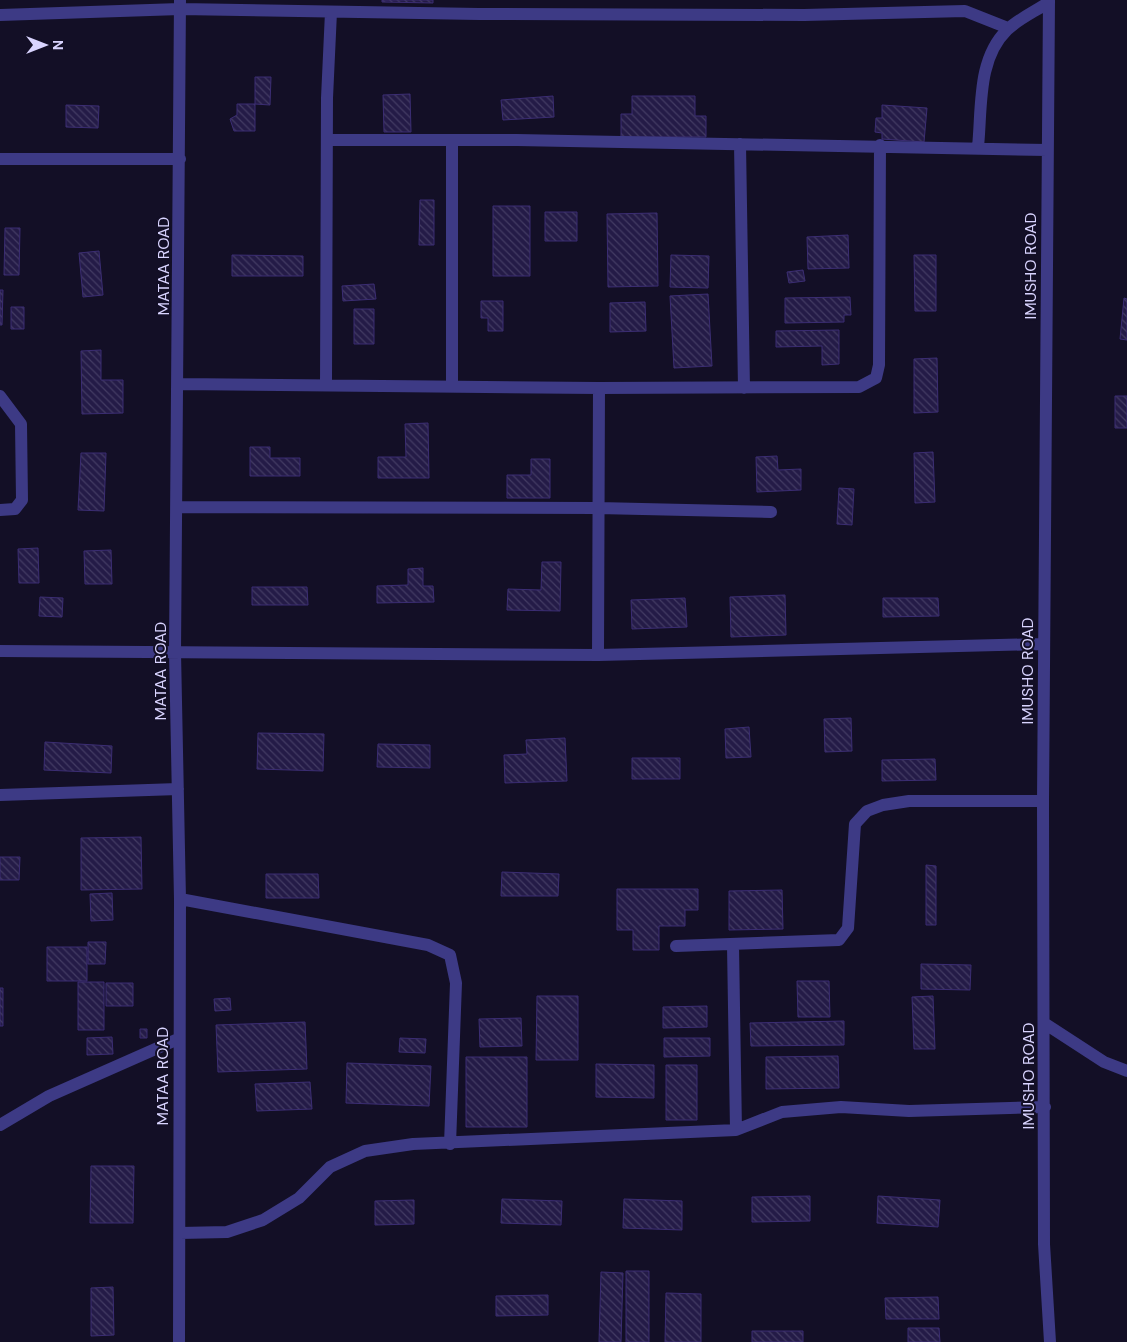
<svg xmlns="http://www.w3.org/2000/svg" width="1127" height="1342" font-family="'DM Sans',sans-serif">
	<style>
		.building { fill: url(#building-back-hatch); stroke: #3b2d73 }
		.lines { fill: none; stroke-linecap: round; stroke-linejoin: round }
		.minor { stroke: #3d3a85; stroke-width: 12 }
		.labels { text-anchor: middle; stroke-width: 4; stroke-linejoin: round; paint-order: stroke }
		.street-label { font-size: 16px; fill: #d9d4ff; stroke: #130f26 }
	</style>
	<defs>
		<pattern id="building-back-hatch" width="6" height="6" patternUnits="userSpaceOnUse" patternTransform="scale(1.25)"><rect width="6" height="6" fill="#241b47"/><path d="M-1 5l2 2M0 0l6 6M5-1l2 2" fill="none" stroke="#433b63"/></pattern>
	</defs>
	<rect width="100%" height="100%" fill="#130f26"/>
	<!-- building -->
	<path class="building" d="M382 0H433V3L382 2Z
		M255 77H271L270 105 255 104Z
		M410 94 411 132H384L383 95Z
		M553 96 554 117 503 120 501 100Z
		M632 96H695V116H706V137H621V114H632Z
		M237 104H255V131H234L230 119 237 115Z
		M66 105 99 106 98 128 66 127Z
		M882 105 927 108 924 142 882 139V133L875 132 876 118H882Z
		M420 200H434V245H419Z
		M493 206H530V276H493Z
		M545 212H577V241H545Z
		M657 213 658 286 608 287 607 214Z
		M5 228H20L19 275H4Z
		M848 235 849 268 808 269 807 237Z
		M99 251 103 295 83 297 79 253Z
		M232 255 303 256V276H232Z
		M671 255 709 256 708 288 670 287Z
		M914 255H936V311H915Z
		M803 270 805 281 789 283 787 272Z
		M374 284 376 299 343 301 342 286Z
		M0 290H3L2 325H0Z
		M708 294 712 366 674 368 670 296Z
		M850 297 851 315H844V322L785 323V298Z
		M1124 298 1127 299V340L1120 339Z
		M481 301H503V331H488V318H481Z
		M645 302 646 331 610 332V303Z
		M11 307H24V329H11Z
		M354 309H374V344H354Z
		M839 330V364L822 365V346L776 347V331Z
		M101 350V380H123V413L82 414 81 351Z
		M937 358 938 412 914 413V359Z
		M1115 396H1127V428H1115Z
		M428 423 429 478H378V457H406L405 424Z
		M250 447H270V458H300V476H250Z
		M933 452 935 502 915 503 914 453Z
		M81 453H106L104 511 78 510Z
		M777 456 778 470 801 469V490L757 492 756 457Z
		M531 459H550V498H507V475H531Z
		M839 488 854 489 852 525 837 524Z
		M38 548 39 583H19L18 549Z
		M111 550 112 584H85L84 551Z
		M542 562H561L560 611 507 610 508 589 541 590Z
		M423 568V586H433L434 602 377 603V586L408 585V569Z
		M252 587H307L308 605H252Z
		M785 595 786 635 731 637 730 597Z
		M40 597 63 598 62 617 39 616Z
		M685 598 687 627 632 629 631 600Z
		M883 598H938L939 616 883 617Z
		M851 718 852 751 825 752 824 719Z
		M749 727 751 757 726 758 725 729Z
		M258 733 324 734 323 771 257 769Z
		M565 738 567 781 505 783 504 755 527 754 526 740Z
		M45 742 112 746 111 773 44 770Z
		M378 744 430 745V768L377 767Z
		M632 758H680V779H632Z
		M935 759 936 780 882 781V760Z
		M141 837 142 889 81 890V838Z
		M0 857H20L19 880H0Z
		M926 865 936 866V925H926Z
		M502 872 559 874 558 896H501Z
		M266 874H318L319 898H266Z
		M617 889H698V910H685V926H659V950H633V930H617Z
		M782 890 783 929 729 930V891Z
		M112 893 113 920 91 921 90 894Z
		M88 942H106L105 964H88Z
		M47 947H87V981H47Z
		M921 964 971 965 970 990 921 989Z
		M797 981H829L830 1017H798Z
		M78 982H104V1030H78Z
		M106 983H133V1006H106Z
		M0 988H3V1026H0Z
		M537 996H578V1060H536Z
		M933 996 935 1049H914L912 997Z
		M230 998 231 1010 215 1011 214 999Z
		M707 1006V1027L663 1028V1007Z
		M521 1018 522 1046 480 1047 479 1019Z
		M844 1021V1045L751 1046 750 1023Z
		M305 1022 307 1069 218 1072 216 1025Z
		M140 1029H147V1038H140Z
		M112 1037 113 1054 87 1055V1038Z
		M400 1038 426 1039 425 1053 399 1052Z
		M664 1038H710V1056L664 1057Z
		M838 1056 839 1088 766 1089V1057Z
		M466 1057H527V1127H466Z
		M347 1063 431 1066 429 1106 346 1103Z
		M596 1064 654 1065V1098L596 1097Z
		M666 1065H697V1120H666Z
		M310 1082 312 1109 257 1111 255 1084Z
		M91 1166H134L133 1223H90Z
		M810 1196V1221L752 1222V1197Z
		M878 1196 940 1200 938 1227 877 1223Z
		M502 1199 562 1201 561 1225 501 1223Z
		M624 1199 682 1201V1230L623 1228Z
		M414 1200V1224L375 1225V1201Z
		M626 1271H649V1342H626Z
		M601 1272 623 1273 621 1342H599Z
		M113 1287 114 1335 91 1336V1288Z
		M666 1293 701 1294V1342H665Z
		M548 1295V1315L496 1316V1296Z
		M938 1297 939 1319H886L885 1298Z
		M908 1328H939L940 1342H908Z
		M752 1331H803V1342H752Z"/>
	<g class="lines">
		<!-- minor -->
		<path class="minor" d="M1049 0 1043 801 1044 1244 1050 1342
			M0 15 180 9 479 14 804 15 965 11 1008 28
			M328 140H517L1047 150
			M452 141V386
			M740 144 744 388
			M978 147C982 108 977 59 1007 30 1018 19 1036 11 1049 2
			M0 159H180
			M178 384 599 388 859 387 876 378 879 365 880 145
			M326 385 327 98 331 12
			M0 396 21 424 22 500 15 509 0 510
			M177 507 598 508 771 512
			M0 651 598 655 1043 644
			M598 655 599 388
			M0 795 178 789
			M180 899 428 945 450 955 456 983 450 1144
			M676 946 839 940 848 928 855 824 867 811 883 805 909 801H1043
			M733 946 736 1130
			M1044 1023 1104 1062 1127 1071
			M0 1125 49 1096 178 1039
			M180 1233 227 1232 263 1220 299 1198 330 1167 365 1151 413 1144 736 1130 782 1112 841 1107 909 1111 1045 1107
			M179 1342 180 899 175 652 180 0"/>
	</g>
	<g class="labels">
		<!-- street labels -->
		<g class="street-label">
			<text transform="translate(163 266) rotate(-90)" y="6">MATAA ROAD</text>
			<text transform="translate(1030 266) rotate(-90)" y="6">IMUSHO ROAD</text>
			<text transform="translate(160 671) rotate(-90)" y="6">MATAA ROAD</text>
			<text transform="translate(1027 671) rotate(-90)" y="6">IMUSHO ROAD</text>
			<text transform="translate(162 1076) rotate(-90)" y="6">MATAA ROAD</text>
			<text transform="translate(1028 1076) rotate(-90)" y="6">IMUSHO ROAD</text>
		</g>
	</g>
	<!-- north arrow -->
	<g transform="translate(45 45) rotate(90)" stroke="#130f26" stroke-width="4" paint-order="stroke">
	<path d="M0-4L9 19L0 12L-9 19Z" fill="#d9d4ff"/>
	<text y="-8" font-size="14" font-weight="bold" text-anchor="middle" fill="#d9d4ff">N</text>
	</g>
</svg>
